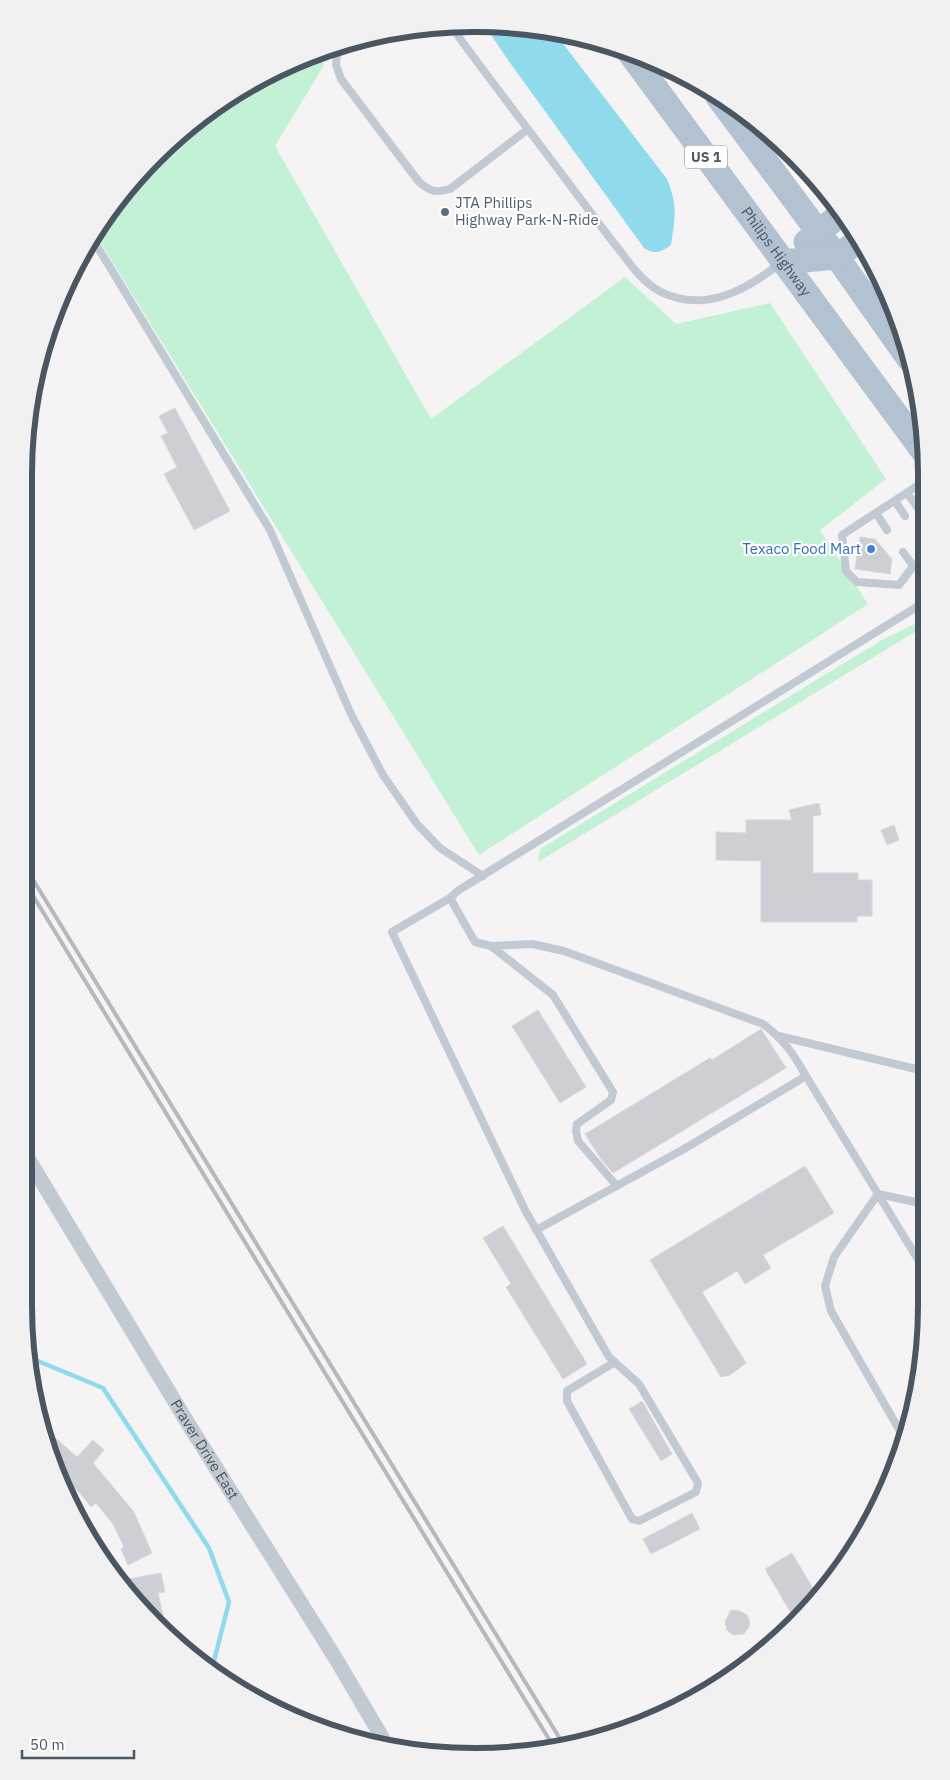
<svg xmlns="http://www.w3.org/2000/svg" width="950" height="1780" font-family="'IBM Plex Sans',sans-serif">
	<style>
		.commercial { fill: #fdf9ef }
		.green { fill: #c3f1d5 }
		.water { fill: #90daee }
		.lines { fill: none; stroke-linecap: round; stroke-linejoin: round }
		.stream { stroke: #90daee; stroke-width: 4.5 }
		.building { fill: #cdcfd5; stroke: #d7d9de }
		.service { stroke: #c1cad2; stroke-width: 8 }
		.minor { stroke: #c1cad2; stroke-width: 15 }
		.primary { stroke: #b3c2d1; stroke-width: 25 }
		.rail { stroke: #b5b8bd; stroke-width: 4 }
		.service-dot { fill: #5c6f8a; stroke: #fff; stroke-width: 2 }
		.shop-dot { fill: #3f7fe0; stroke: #fff; stroke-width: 2 }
		.labels { text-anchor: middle; stroke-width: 4.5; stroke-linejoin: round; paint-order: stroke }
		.shield { fill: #fff; stroke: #808990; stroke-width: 1 }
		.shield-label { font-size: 14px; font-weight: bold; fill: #4a5661 }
		.service-label { font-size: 15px; fill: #4e5e75; stroke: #fff; text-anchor: start }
		.street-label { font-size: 15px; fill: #4a5661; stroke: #fff }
		.shop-label { font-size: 15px; fill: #366cbe; stroke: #fff; text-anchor: end }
		.rim { fill: none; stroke: #4a5661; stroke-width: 6 }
	</style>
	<rect width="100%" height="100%" fill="#f5f3f3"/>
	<!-- commercial -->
	<path class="commercial" d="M750 120 773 136 825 196 820 199 811 195Z"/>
	<!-- green -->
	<path class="green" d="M325 52 323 67 275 146 431 419 625 277 676 324 770 303 886 479 820 530 868 604 479 855 95 234 136 178 200 117 275 70Z
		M923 620V627L538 862 540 849 882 640Z"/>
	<!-- water -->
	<path class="water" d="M485 26 534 28 554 32 667 179C678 206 675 217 671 245 662 252 654 255 644 248L508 60Z"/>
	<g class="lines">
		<!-- stream -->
		<path class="stream" d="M33 1359 103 1388 209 1548 229 1602 212 1669"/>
	</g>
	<!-- building -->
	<path class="building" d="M175 408 230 511 194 530 164 474 177 467 161 436 168 433 159 416Z
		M860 537 875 539 892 559 890 574 855 569Z
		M819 803 821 815 813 816V873H858V880H872V916H857V922H761V861L716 860V832L746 833V820H792L789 810Z
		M894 825 899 840 887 845 881 830Z
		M538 1010 586 1087 560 1103 512 1026Z
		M761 1029 786 1068 613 1173 601 1159 585 1134 710 1058 712 1060Z
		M805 1166 834 1213 763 1255 771 1268 745 1284 737 1271 702 1292 746 1363 730 1375 721 1377 650 1260Z
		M503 1226 587 1364 563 1379 506 1287 511 1284 483 1238Z
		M642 1401 672 1454 661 1461 629 1409Z
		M44 1428 77 1457 93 1440 104 1450 93 1463 134 1512 152 1553 128 1565 121 1549 124 1547 113 1524 96 1503 91 1507 80 1493 62 1477 48 1450Z
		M692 1513 700 1529 651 1554 643 1539Z
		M792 1553 815 1592 794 1618 765 1569Z
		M161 1573 165 1592 158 1593 165 1624 132 1594 129 1579Z
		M731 1610 740 1611 747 1615 750 1623 749 1627 744 1634 733 1635 727 1630 725 1622Z"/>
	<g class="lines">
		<!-- service -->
		<path class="service" d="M450 25C490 80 532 134 573 189 589 210 604 231 621 252 632 267 644 283 661 292 704 313 745 291 779 264
			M338 47 336 65 341 79 419 182C431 192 436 193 450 189L528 129
			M92 238 270 530 351 714 383 775 417 824 440 848 483 876
			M923 482 842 535 846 571 857 582 899 585 911 569 923 560
			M907 493 917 507
			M895 501 905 516
			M876 513 887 530
			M921 539 923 542
			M903 552 914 567
			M450 898 475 942 491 946 532 944 564 951 763 1024C784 1040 793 1053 806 1076L684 1149 536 1230
			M491 946 553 995 613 1092 611 1100 577 1124 576 1131 578 1141 617 1186
			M779 1036 924 1071
			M806 1076 925 1271
			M878 1194 834 1257 825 1286 831 1311 904 1438
			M878 1194 925 1204
			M615 1362 567 1391V1401L632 1519 639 1521 696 1492 698 1483 639 1384 609 1357 525 1210 392 932 450 898 459 890 923 603"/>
		<!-- minor -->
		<path class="minor" id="s1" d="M24 1152 189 1425 336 1659 386 1744"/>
		<!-- primary -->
		<g class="primary">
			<path id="s2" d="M629 52 923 451"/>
			<path d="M718 97 837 257 909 359"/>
			<path d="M806 242 841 214"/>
			<path d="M782 262 837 257 858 241"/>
		</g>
		<!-- rail -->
		<path class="rail" d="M24 865 562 1742
			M24 881 552 1744"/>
	</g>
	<!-- markers -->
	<circle class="service-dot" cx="445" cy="212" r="5"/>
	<circle class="shop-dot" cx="871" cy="549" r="5"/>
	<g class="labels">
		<!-- shield labels -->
		<rect class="shield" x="685" y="145.5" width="42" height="23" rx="4"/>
		<g class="shield-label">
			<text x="706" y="162">US 1</text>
		</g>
		<!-- service labels -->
		<g class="service-label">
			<text x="455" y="208">JTA Phillips<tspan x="455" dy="17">Highway Park-N-Ride</tspan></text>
		</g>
		<!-- street labels -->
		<g class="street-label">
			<text dy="5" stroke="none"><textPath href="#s2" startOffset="248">Philips Highway</textPath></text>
			<text dy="5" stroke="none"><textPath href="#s1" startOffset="348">Praver Drive East</textPath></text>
		</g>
		<!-- shop labels -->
		<g class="shop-label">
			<text x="861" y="554">Texaco Food Mart</text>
		</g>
	</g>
	<!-- crop -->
	<path d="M0 0H950V1780H0ZM474 32H476A442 442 0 0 1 918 474V1306A442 442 0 0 1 476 1748H474A442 442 0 0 1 32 1306V474A442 442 0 0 1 474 32Z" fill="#f1f1f2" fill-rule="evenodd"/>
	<path class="rim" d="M474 32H476A442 442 0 0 1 918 474V1306A442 442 0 0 1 476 1748H474A442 442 0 0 1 32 1306V474A442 442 0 0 1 474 32Z"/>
	<!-- scale -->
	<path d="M22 1750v8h112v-8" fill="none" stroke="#4a5661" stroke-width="2.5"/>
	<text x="30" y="1750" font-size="15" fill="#4a5661" stroke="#ffffff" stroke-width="4" paint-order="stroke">50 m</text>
</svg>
